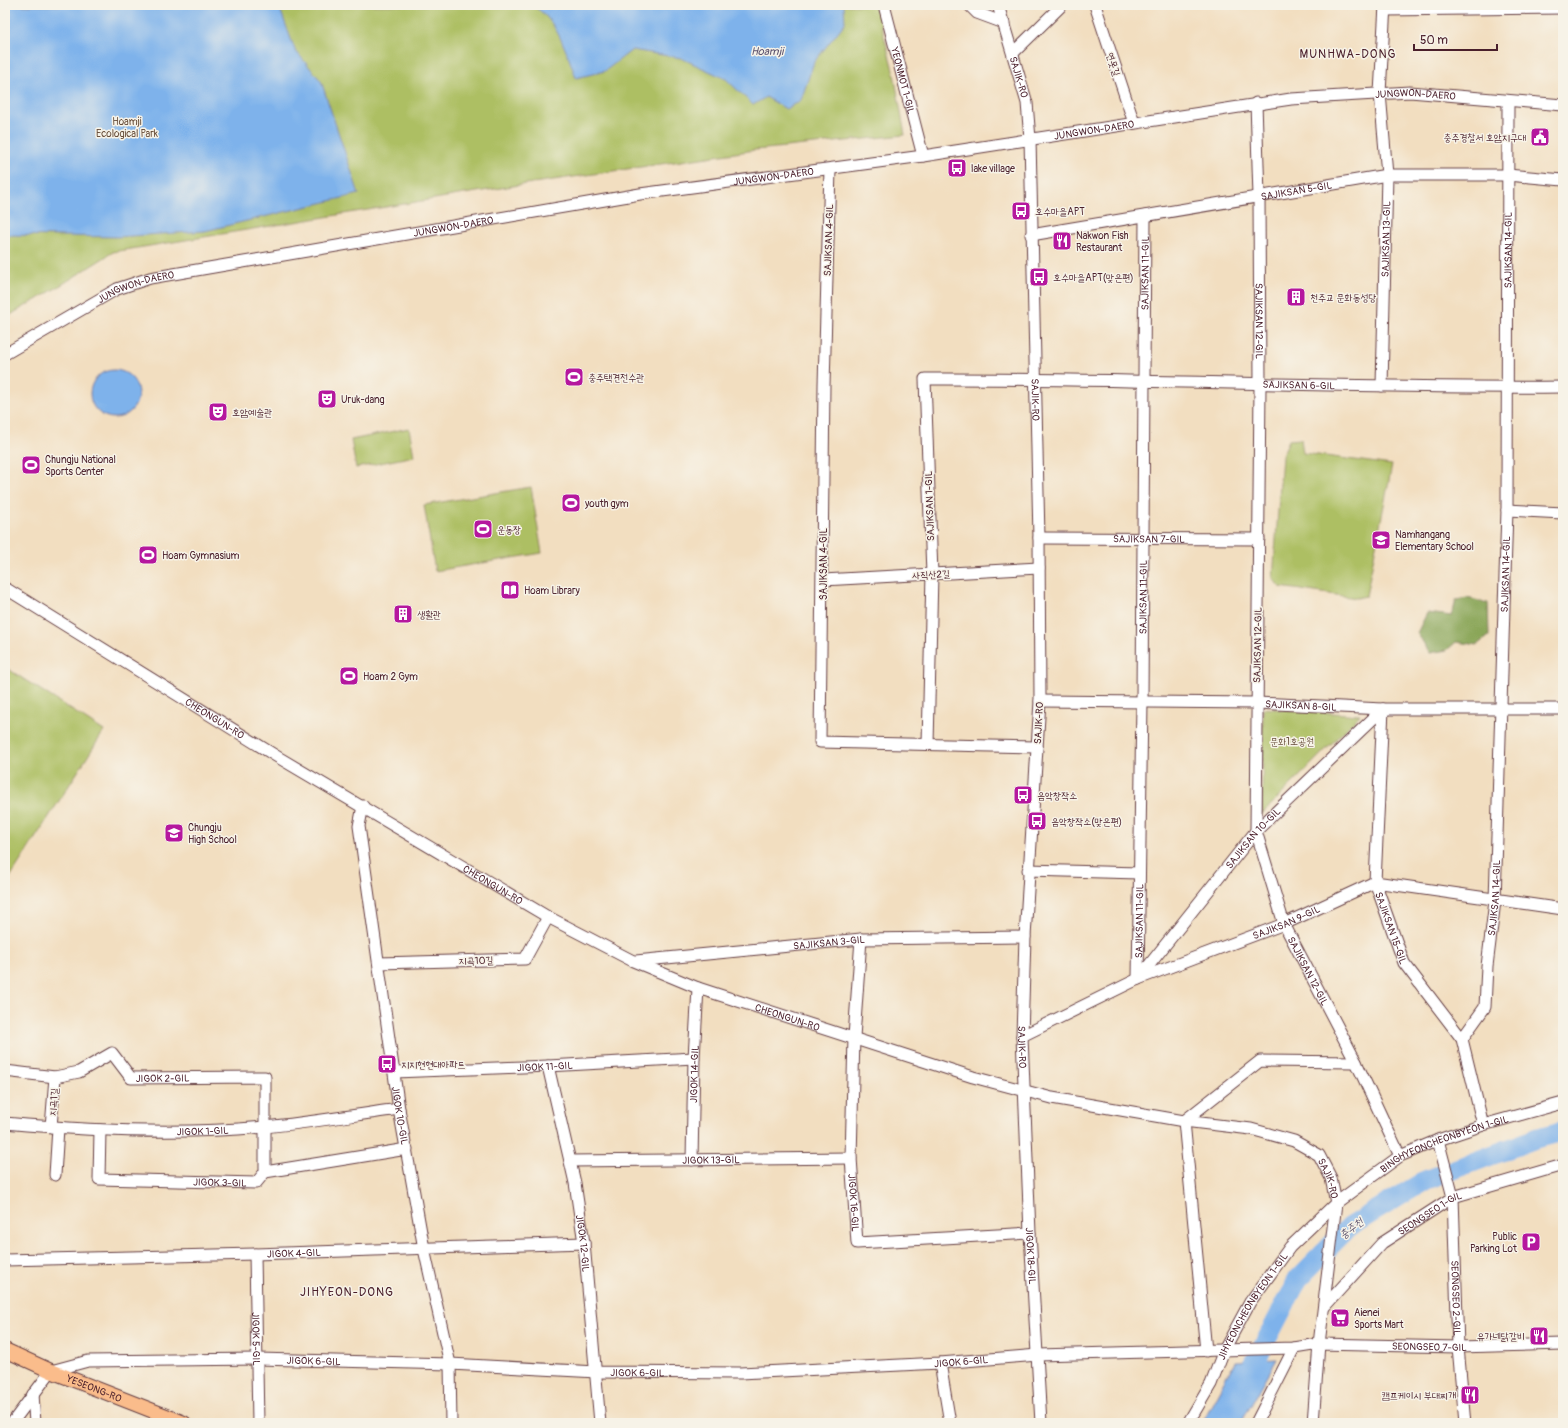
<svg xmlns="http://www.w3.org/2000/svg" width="1568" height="1428" font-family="Pangolin,'Poor Story',sans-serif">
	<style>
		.green { fill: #adbf63; stroke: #7c6f47 }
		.forest { fill: #8aa659; stroke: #6a6242 }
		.water { fill: #7eb2eb; stroke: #64688b }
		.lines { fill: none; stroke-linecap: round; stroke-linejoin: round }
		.river { stroke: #7eb2eb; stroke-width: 20 }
		.minor-casing { stroke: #633c41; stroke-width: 13 }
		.major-casing { stroke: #633c41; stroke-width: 16 }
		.minor { stroke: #fff; stroke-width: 11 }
		.major { stroke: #fabc8b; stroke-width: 14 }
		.labels { text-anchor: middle; stroke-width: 3; stroke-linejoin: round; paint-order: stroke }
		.street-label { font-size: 10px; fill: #4a1f2b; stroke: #f7f3e8 }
		.park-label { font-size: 10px; fill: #684f3c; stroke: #f7f3e8 }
		.poi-label { font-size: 10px; fill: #4a1f2b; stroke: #f7f3e8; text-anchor: start }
		.water-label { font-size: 11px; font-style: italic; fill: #5c526e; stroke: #f7f3e8 }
		.quarter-label { font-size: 12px; letter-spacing: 1px; fill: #4a1f2b; stroke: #f7f3e8 }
	</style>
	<rect width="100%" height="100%" fill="#f7f3e8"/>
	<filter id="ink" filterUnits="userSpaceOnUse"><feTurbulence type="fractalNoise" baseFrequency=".025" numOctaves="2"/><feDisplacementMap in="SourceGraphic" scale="8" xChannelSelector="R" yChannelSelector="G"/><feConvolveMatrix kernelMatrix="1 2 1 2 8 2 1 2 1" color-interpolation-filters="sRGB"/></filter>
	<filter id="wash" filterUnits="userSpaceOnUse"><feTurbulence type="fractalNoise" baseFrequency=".012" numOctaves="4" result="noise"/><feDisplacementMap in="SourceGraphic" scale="16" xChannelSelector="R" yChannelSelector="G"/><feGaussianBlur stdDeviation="0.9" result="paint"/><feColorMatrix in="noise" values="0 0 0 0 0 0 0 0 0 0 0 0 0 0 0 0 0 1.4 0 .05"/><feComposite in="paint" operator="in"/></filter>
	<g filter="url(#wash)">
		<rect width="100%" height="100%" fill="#f2dec0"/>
		<!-- green -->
		<path class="green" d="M5 5H876L894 74 905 135 755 150 513 186 113 252 58 287 5 318Z
			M409 428 414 456 356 468 351 440Z
			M1301 439 1303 453 1392 465 1366 596 1357 598 1280 587 1273 579 1282 456 1289 440Z
			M531 487 542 553 435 571 424 505Z
			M5 667 104 731 5 885Z
			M1263 708 1360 715 1262 814Z"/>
		<!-- forest -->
		<path class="forest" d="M1467 598 1488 603 1489 636 1478 645 1456 642 1447 650 1430 653 1417 633 1427 613 1452 616 1456 600Z"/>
		<!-- water -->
		<path class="water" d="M5 5 279 6 295 50 321 81 359 194 205 231 117 237 5 235V119L7 112 5 109Z
			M530 5H844L845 23 814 62 801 100 786 109 766 97 753 105 726 79 681 58 632 50 605 71 576 78C567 54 556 15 530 5Z
			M90 394a24 24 0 1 1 48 0a24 24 0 1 1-48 0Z
			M1277 1359 1241 1423H1202L1235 1361Z"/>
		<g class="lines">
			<!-- river -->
			<path class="river" d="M1228 1423 1244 1383 1298 1279 1349 1227 1426 1180 1537 1138 1563 1131"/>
		</g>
	</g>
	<g filter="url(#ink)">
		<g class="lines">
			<defs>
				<g id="minor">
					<path id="s1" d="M884 5 923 156"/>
					<path d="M969 5 977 13 1004 23"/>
					<path id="s2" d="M998 5 1027 103 1030 139 1039 538 1040 701 1025 937 1022 1036 1030 1233 1041 1423"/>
					<path d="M1095 5 1134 123"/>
					<path d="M1385 10 1563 8"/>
					<path d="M1013 53 1062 5"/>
					<path id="s3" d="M1256 103 1259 196 1260 385 1256 831 1284 924 1356 1062 1400 1156"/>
					<path d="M830 169 824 385 820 742 1037 747"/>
					<path id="s4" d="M1031 235 1387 175H1507L1563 180"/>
					<path id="s5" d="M5 354 117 289 150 278 640 194 923 156 1291 99 1410 92 1563 105"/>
					<path id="s6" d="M1382 386 1387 175 1380 93 1385 5"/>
					<path d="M1507 510 1563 513"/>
					<path id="s7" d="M1039 538 1259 539"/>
					<path d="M823 580 1039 568"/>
					<path id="s8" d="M5 588 276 756 548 917 633 961 698 988 973 1077 1052 1098 1184 1121 1251 1129 1294 1141 1319 1155 1331 1178 1336 1203 1319 1344 1313 1423"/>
					<path id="s9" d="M1040 701 1257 703 1383 709H1563"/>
					<path id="s10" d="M1383 709 1375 882 1404 963 1462 1039 1483 1125"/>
					<path id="s11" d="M928 744 932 574 925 379C1138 378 1350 389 1563 387"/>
					<path id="s12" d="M363 806 359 826 399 1109 424 1249 450 1364 451 1423"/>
					<path d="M1028 870 1139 873"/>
					<path id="s13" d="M861 939 854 1037 851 1158 857 1243 1030 1233"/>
					<path id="s14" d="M636 961 861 939 1025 937"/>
					<path d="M379 963 525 959 548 917"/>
					<path id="s15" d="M1138 979 1142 702 1145 216"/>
					<path id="s16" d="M1138 979 1256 831 1383 709"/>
					<path id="s17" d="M1022 1036 1138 979 1284 924 1375 882 1563 909"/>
					<path id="s18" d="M1462 1039 1485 1007 1487 966 1495 901 1507 510 1508 101"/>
					<path id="s19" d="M548 1066 575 1183 584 1243 600 1423"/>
					<path id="s20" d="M5 1071 55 1077 79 1072 112 1053 131 1078 265 1077V1172"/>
					<path id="s21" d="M395 1072 548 1066 694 1058"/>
					<path id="s22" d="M5 1123C90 1131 178 1135 264 1127 309 1123 354 1115 399 1109"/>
					<path d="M51 1127 55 1077"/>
					<path id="s23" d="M100 1130 99 1179 256 1183 265 1172 407 1149"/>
					<path id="s24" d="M1438 1140 1453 1197 1458 1347 1465 1423"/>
					<path id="s25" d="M692 1160 694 1058 698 988"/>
					<path id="s26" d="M570 1161 851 1158"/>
					<path d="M55 1175 58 1128"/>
					<path id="s27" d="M255 1254 258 1423"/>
					<path id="s28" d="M5 1260 255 1254 584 1243"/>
					<path id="s29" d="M1324 1307 1382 1243 1453 1197 1563 1165"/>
					<path d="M1206 1351 1184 1121 1260 1061 1356 1062"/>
					<path d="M940 1363 950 1423"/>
					<path d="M33 1394 35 1423"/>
					<path id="s30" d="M12 1423 51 1371 88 1361 258 1359 450 1364 597 1372 741 1373 940 1363 1038 1355 1294 1348 1319 1344 1458 1347 1563 1344"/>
					<path id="s31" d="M1188 1423 1211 1384 1224 1350 1250 1302 1290 1247 1336 1203 1400 1156 1438 1140 1483 1125 1563 1103"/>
					<path d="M1256 1423 1294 1348"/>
				</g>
				<g id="major">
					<path id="s32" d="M5 1350 51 1371 184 1423"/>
				</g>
			</defs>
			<!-- minor casing -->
			<use href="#minor" class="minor-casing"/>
			<!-- major casing -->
			<use href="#major" class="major-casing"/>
			<!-- minor -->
			<use href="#minor" class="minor"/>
			<!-- major -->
			<use href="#major" class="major"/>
		</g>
	</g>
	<!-- icons -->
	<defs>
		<symbol id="civic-square" viewBox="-11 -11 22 22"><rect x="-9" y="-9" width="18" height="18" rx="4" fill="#b5179e" stroke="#f7f3e8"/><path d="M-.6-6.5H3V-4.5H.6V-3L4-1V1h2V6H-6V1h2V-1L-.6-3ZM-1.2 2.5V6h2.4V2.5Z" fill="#fff"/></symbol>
		<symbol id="bus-square" viewBox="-11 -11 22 22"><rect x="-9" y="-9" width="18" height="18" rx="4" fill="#b5179e" stroke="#f7f3e8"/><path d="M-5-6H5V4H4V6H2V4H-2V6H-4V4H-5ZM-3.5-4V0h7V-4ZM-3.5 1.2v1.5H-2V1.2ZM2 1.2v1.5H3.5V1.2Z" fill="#fff"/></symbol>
		<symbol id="restaurant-square" viewBox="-11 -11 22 22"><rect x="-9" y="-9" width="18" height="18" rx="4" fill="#b5179e" stroke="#f7f3e8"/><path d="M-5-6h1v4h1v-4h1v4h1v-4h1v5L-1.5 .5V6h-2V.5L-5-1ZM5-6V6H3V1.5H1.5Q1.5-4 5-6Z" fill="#fff"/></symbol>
		<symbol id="building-square" viewBox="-11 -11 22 22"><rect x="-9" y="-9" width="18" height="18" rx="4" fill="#b5179e" stroke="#f7f3e8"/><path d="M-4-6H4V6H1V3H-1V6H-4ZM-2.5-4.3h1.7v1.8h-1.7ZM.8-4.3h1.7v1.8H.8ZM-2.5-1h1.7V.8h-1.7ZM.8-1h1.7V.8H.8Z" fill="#fff"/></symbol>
		<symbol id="stadium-square" viewBox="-11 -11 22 22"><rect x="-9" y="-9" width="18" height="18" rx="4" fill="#b5179e" stroke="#f7f3e8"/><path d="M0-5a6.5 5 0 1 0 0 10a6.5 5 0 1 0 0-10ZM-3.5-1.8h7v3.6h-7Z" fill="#fff"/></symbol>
		<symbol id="theatre-square" viewBox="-11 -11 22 22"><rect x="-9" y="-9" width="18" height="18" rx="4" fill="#b5179e" stroke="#f7f3e8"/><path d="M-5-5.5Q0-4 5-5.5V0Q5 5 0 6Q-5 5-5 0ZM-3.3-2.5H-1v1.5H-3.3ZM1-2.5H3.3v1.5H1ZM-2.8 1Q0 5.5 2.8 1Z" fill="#fff"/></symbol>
		<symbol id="school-square" viewBox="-11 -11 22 22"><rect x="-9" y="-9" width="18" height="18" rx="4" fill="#b5179e" stroke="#f7f3e8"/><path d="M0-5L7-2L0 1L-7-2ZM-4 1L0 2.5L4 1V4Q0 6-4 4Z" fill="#fff"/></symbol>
		<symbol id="library-square" viewBox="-11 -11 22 22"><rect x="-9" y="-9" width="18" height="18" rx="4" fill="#b5179e" stroke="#f7f3e8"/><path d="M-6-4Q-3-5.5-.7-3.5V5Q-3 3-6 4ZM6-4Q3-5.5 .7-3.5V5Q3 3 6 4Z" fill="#fff"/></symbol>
		<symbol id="parking-square" viewBox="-11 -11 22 22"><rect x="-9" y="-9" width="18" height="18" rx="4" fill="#b5179e" stroke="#f7f3e8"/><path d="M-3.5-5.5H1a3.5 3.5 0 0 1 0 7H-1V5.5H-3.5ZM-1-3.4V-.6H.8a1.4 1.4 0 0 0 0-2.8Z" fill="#fff"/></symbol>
		<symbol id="supermarket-square" viewBox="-11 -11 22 22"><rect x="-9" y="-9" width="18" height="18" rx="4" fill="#b5179e" stroke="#f7f3e8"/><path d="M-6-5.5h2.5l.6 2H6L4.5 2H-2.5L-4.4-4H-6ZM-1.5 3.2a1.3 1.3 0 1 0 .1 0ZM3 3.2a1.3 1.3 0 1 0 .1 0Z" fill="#fff"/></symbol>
	</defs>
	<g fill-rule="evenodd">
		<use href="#civic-square" x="1529" y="126" width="22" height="22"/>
		<use href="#bus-square" x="946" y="157" width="22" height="22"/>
		<use href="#bus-square" x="1010" y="200" width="22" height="22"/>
		<use href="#restaurant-square" x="1051" y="230" width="22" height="22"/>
		<use href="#bus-square" x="1028" y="266" width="22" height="22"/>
		<use href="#building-square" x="1285" y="286" width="22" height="22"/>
		<use href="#stadium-square" x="563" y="366" width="22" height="22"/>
		<use href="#theatre-square" x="316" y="388" width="22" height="22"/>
		<use href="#theatre-square" x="207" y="401" width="22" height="22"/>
		<use href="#stadium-square" x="20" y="454" width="22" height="22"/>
		<use href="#stadium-square" x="560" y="492" width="22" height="22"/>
		<use href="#stadium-square" x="472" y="518" width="22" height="22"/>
		<use href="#school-square" x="1370" y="529" width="22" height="22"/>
		<use href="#stadium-square" x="137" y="544" width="22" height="22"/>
		<use href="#library-square" x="499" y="579" width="22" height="22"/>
		<use href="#building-square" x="392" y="603" width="22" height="22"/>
		<use href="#stadium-square" x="338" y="665" width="22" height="22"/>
		<use href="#bus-square" x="1012" y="784" width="22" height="22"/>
		<use href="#bus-square" x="1026" y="810" width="22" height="22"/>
		<use href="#school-square" x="163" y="822" width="22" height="22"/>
		<use href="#bus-square" x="376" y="1053" width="22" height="22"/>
		<use href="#parking-square" x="1520" y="1231" width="22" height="22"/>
		<use href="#supermarket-square" x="1329" y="1307" width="22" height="22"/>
		<use href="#restaurant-square" x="1528" y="1325" width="22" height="22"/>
		<use href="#restaurant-square" x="1459" y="1384" width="22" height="22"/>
	</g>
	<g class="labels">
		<!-- street labels -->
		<g class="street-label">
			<text transform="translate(1114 64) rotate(72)" y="4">연못길</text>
			<text dy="4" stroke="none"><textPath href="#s2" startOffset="75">SAJIK-RO</textPath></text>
			<text dy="4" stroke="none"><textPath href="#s1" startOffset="78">YEONMOT 1-GIL</textPath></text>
			<text dy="4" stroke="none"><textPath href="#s5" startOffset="1444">JUNGWON-DAERO</textPath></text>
			<text dy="4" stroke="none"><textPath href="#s5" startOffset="1120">JUNGWON-DAERO</textPath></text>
			<text dy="4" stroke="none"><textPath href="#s5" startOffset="796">JUNGWON-DAERO</textPath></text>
			<text dy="4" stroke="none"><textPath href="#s4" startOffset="269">SAJIKSAN 5-GIL</textPath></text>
			<text dy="4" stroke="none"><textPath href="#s5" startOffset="472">JUNGWON-DAERO</textPath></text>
			<text dy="4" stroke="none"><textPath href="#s6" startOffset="147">SAJIKSAN 13-GIL</textPath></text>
			<text transform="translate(828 240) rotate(-88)" y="4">SAJIKSAN 4-GIL</text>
			<text dy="4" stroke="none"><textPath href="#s18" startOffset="797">SAJIKSAN 14-GIL</textPath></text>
			<text dy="4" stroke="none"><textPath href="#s15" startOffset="706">SAJIKSAN 11-GIL</textPath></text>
			<text dy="4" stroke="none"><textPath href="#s5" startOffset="148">JUNGWON-DAERO</textPath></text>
			<text dy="4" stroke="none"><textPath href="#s3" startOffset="218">SAJIKSAN 12-GIL</textPath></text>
			<text dy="4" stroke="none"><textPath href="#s11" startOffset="739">SAJIKSAN 6-GIL</textPath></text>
			<text dy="4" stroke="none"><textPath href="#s2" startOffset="399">SAJIK-RO</textPath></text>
			<text transform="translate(929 506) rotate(-92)" y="4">SAJIKSAN 1-GIL</text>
			<text dy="4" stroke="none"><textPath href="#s7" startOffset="110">SAJIKSAN 7-GIL</textPath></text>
			<text transform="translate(823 564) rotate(-90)" y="4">SAJIKSAN 4-GIL</text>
			<text transform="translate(931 574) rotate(-3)" y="4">사직산2길</text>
			<text dy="4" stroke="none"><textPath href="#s18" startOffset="473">SAJIKSAN 14-GIL</textPath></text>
			<text dy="4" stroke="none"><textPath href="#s15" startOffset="382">SAJIKSAN 11-GIL</textPath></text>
			<text transform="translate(1257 645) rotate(-89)" y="4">SAJIKSAN 12-GIL</text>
			<text dy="4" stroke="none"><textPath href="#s9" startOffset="261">SAJIKSAN 8-GIL</textPath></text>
			<text dy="4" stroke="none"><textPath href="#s8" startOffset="247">CHEONGUN-RO</textPath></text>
			<text transform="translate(1038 723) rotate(-87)" y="4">SAJIK-RO</text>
			<text dy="4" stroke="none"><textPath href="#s16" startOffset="182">SAJIKSAN 10-GIL</textPath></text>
			<text dy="4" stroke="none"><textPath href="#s8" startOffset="571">CHEONGUN-RO</textPath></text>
			<text dy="4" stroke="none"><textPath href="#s18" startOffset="149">SAJIKSAN 14-GIL</textPath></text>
			<text dy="4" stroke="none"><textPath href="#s15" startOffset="58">SAJIKSAN 11-GIL</textPath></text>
			<text dy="4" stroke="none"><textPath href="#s17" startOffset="288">SAJIKSAN 9-GIL</textPath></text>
			<text dy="4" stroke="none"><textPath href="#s10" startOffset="222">SAJIKSAN 15-GIL</textPath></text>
			<text dy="4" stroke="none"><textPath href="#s14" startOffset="194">SAJIKSAN 3-GIL</textPath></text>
			<text transform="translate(476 960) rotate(-2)" y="4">지곡10길</text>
			<text dy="4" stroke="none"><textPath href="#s3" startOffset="878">SAJIKSAN 12-GIL</textPath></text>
			<text dy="4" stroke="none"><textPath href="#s8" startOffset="895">CHEONGUN-RO</textPath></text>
			<text dy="4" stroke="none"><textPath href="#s2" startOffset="1047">SAJIK-RO</textPath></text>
			<text dy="4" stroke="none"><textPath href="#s21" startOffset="150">JIGOK 11-GIL</textPath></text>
			<text dy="4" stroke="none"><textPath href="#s25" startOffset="86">JIGOK 14-GIL</textPath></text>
			<text dy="4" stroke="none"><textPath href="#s20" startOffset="176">JIGOK 2-GIL</textPath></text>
			<text transform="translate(53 1102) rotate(-86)" y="4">지곡1길</text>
			<text dy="4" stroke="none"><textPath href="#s12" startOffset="313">JIGOK 10-GIL</textPath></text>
			<text dy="4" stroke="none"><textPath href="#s22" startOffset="198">JIGOK 1-GIL</textPath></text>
			<text dy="4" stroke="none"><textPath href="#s31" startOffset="393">BINGHYEONCHEONBYEON 1-GIL</textPath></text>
			<text dy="4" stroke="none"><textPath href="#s26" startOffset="141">JIGOK 13-GIL</textPath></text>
			<text dy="4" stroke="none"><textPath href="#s8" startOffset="1472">SAJIK-RO</textPath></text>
			<text dy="4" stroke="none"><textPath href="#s23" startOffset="170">JIGOK 3-GIL</textPath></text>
			<text dy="4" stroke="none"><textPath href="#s13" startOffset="264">JIGOK 16-GIL</textPath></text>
			<text dy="4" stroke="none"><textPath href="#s29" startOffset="143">SEONGSEO 1-GIL</textPath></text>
			<text dy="4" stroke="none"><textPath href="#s19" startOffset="181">JIGOK 12-GIL</textPath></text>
			<text dy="4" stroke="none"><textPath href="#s28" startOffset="289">JIGOK 4-GIL</textPath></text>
			<text dy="4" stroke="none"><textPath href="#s2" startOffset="1256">JIGOK 18-GIL</textPath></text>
			<text dy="4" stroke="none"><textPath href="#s24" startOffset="160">SEONGSEO 2-GIL</textPath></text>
			<text dy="4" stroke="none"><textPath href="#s31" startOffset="134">JIHYEONCHEONBYEON 1-GIL</textPath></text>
			<text dy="4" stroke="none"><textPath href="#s27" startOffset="85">JIGOK 5-GIL</textPath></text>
			<text dy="4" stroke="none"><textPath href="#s30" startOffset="1446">SEONGSEO 7-GIL</textPath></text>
			<text dy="4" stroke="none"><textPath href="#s30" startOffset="329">JIGOK 6-GIL</textPath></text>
			<text dy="4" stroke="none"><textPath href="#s30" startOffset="977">JIGOK 6-GIL</textPath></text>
			<text dy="4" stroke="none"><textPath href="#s30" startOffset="653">JIGOK 6-GIL</textPath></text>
			<text dy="4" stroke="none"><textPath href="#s32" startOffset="97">YESEONG-RO</textPath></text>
		</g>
		<!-- park labels -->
		<g class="park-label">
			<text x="127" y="125">Hoamji<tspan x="127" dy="12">Ecological Park</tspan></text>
			<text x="1292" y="745">문화1호공원</text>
		</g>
		<!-- poi labels -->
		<g class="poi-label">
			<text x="1526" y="141" text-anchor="end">충주경찰서 호암지구대</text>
			<text x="971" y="172">lake village</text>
			<text x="1035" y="215">호수마을APT</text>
			<text x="1076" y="239">Nakwon Fish<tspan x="1076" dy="12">Restaurant</tspan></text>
			<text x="1053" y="281">호수마을APT(맞은편)</text>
			<text x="1310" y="301">천주교 문화동성당</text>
			<text x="588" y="381">충주택견전수관</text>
			<text x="341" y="403">Uruk-dang</text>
			<text x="232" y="416">호암예술관</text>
			<text x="45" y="463">Chungju National<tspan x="45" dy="12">Sports Center</tspan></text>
			<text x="585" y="507">youth gym</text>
			<text x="497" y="533">운동장</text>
			<text x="1395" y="538">Namhangang<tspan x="1395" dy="12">Elementary School</tspan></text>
			<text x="162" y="559">Hoam Gymnasium</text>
			<text x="524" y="594">Hoam Library</text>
			<text x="417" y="618">생활관</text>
			<text x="363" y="680">Hoam 2 Gym</text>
			<text x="1037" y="799">음악창작소</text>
			<text x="1051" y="825">음악창작소(맞은편)</text>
			<text x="188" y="831">Chungju<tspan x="188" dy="12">High School</tspan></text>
			<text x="401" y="1068">지지현현대아파트</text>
			<text x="1517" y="1240" text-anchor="end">Public<tspan x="1517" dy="12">Parking Lot</tspan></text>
			<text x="1354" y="1316">Aienei<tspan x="1354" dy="12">Sports Mart</tspan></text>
			<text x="1525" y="1340" text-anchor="end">유가네닭갈비</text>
			<text x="1456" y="1399" text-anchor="end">캠프케이시 부대찌개</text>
		</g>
		<!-- water labels -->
		<g class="water-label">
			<text x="767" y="55">Hoamji</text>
			<text transform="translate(1351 1228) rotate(-38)" y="4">충주천</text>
		</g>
		<!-- quarter labels -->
		<g class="quarter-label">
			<text x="1348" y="58">MUNHWA-DONG</text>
			<text x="347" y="1296">JIHYEON-DONG</text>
		</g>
	</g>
	<!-- margin -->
	<rect width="1568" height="1428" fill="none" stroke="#f7f3e8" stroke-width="20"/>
	<!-- scale -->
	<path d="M1414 44v6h83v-6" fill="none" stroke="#4a1f2b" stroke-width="2"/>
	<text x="1420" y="44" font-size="12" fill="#4a1f2b" stroke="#f7f3e8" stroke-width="3" paint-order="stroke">50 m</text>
</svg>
